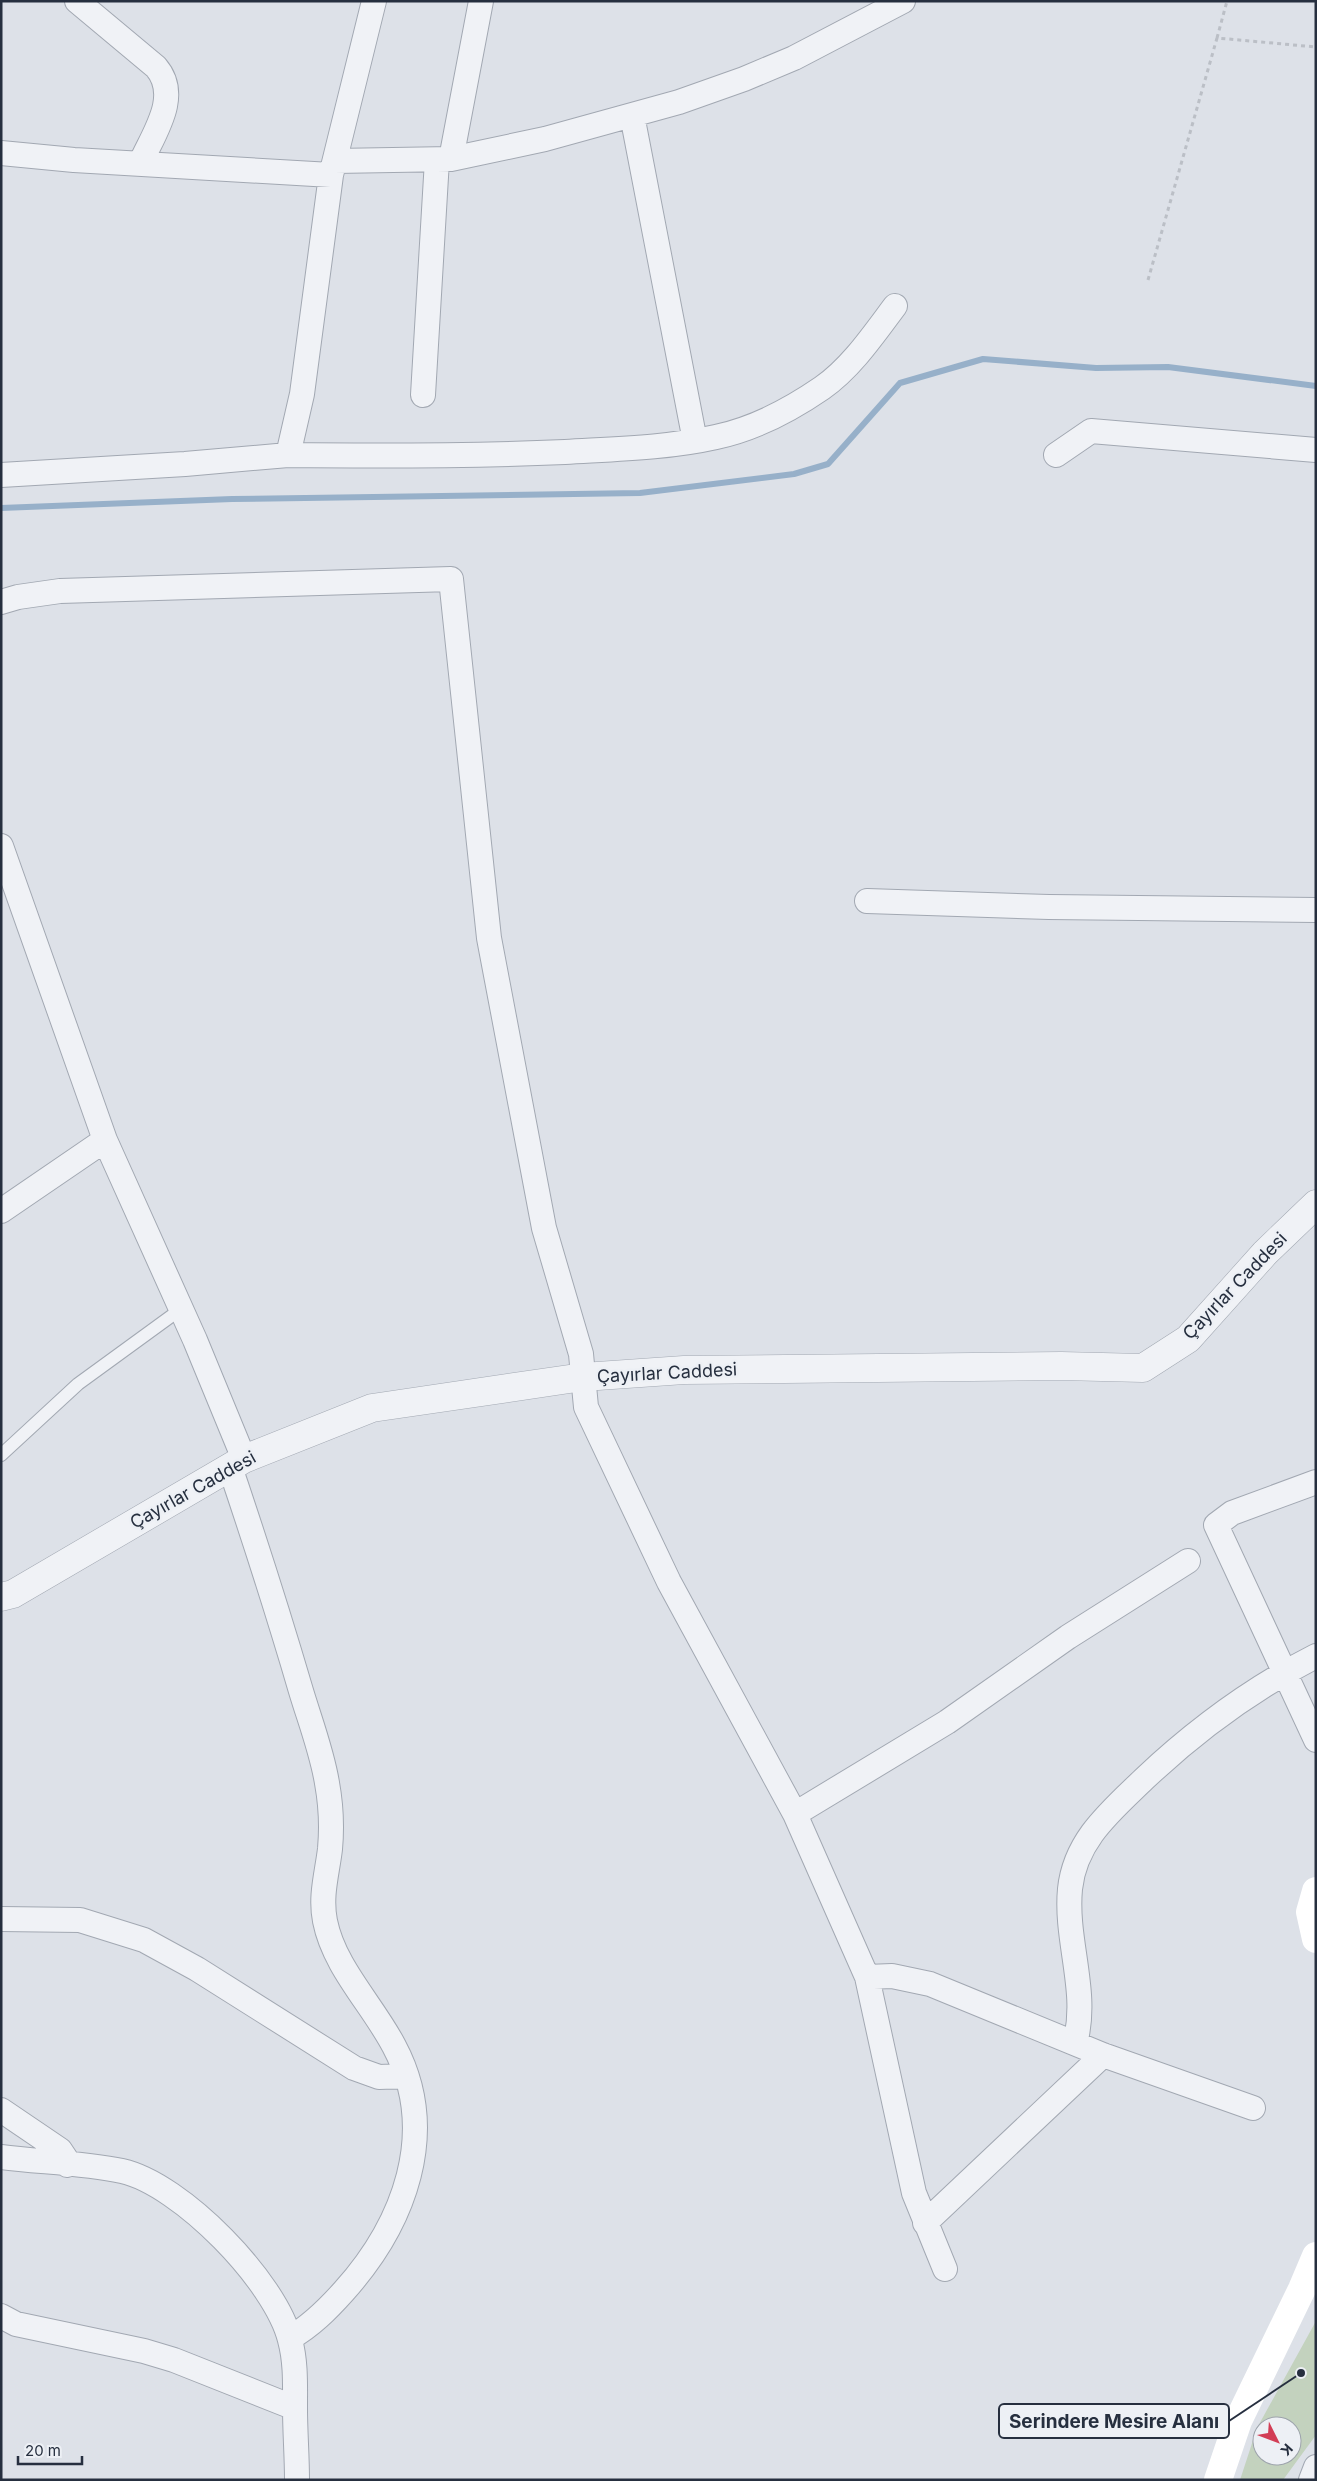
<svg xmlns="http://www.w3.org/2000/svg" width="1317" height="2481" font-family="Inter,sans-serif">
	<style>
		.green { fill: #c3d2be; fill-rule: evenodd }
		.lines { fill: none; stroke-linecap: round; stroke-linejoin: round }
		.stream { stroke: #97b0c9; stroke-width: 6 }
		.service-casing { stroke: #a2a8b2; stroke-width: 14 }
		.minor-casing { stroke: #a2a8b2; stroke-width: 26 }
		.tertiary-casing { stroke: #a2a8b2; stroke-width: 29 }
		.path { stroke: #bbbfc6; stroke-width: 3; stroke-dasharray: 4 4; stroke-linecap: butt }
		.service { stroke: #f0f2f6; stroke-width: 12 }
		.minor { stroke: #f0f2f6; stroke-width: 24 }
		.tertiary { stroke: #f0f2f6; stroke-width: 28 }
		.secondary { stroke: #fff; stroke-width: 28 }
		.labels { text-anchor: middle; stroke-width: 5; stroke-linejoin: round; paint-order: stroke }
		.street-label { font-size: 18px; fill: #262f3f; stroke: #edf0f5 }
		.leader { fill: none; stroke: #262f3f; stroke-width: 2 }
		.callout-dot { fill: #262f3f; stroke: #edf0f5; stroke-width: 2 }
		.callout { fill: #edf0f5; stroke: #262f3f; stroke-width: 2 }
		.callout-label { font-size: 19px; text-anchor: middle; font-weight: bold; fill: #262f3f }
	</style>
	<rect width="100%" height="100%" fill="#dde1e8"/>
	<!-- green -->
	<path class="green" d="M1316 2321V2435L1283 2480H1240L1257 2428ZM1262 2426H1292V2456H1262Z"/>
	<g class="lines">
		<!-- stream -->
		<path class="stream" d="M1 508 232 499 640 493 794 474 828 464 900 383 983 359 1096 368 1168 367 1316 386"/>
		<defs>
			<path id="service" d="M1 1455 78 1384 181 1309"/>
			<path id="minor" d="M77 1 156 67C181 96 154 133 141 162
				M632 115 695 441
				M1 153 74 160 331 175
				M451 159 481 1
				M335 161 451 159 545 139 679 102 744 79 794 58 903 1
				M423 395 437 160
				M288 455C380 456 473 456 565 452 615 449 667 448 716 437 754 429 790 410 822 388 851 368 874 334 895 306
				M1056 455 1091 431 1316 450
				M1 475 185 464 288 455 302 394 331 175 374 1
				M1 602 18 597 60 591 451 579 489 938 544 1228 581 1354 586 1407 669 1582 795 1814 867 1977 914 2193 945 2269
				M1 846 105 1140 195 1340 244 1459
				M867 901 1049 907 1316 910
				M1 1211 105 1140
				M230 1467C255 1541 279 1616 301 1691 310 1721 322 1752 327 1783 331 1805 332 1827 330 1849 327 1874 320 1896 325 1921 334 1967 372 2004 394 2046 440 2132 404 2224 344 2291 327 2310 311 2326 290 2338
				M1316 1482 1232 1513 1216 1525 1316 1740
				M795 1814 947 1722 1068 1637 1188 1561
				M1 1919 80 1920 144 1940 197 1969 354 2068 379 2077 406 2076
				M867 1977 892 1976 930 1984 1103 2055 1253 2108
				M1075 2043C1089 1992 1065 1941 1070 1889 1075 1840 1111 1811 1144 1779 1197 1729 1251 1689 1316 1656
				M1 2110 60 2150 66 2159 67 2165
				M1 2157C41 2162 83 2163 122 2171 181 2184 276 2282 290 2340 296 2362 295 2385 295 2408 295 2432 297 2456 297 2480
				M925 2223 1103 2055
				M1 2316 16 2324 144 2351 174 2360 295 2408
				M1311 2480 1316 2467"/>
			<path id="tertiary" d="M1 1597 13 1594 244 1459 372 1408 583 1377 684 1370 1061 1366 1143 1368 1188 1339 1265 1253 1316 1204"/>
		</defs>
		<!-- service casing -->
		<use href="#service" class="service-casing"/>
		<!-- minor casing -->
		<use href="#minor" class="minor-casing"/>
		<!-- tertiary casing -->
		<use href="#tertiary" class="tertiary-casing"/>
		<!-- path -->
		<path class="path" d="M1217 38 1227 1
			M1148 280 1217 38 1316 47"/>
		<!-- service -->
		<use href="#service" class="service"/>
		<!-- minor -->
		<use href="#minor" class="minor"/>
		<!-- tertiary -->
		<use href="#tertiary" class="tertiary"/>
		<!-- secondary -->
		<path class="secondary" d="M1316 1891 1310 1912 1316 1939
			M1218 2480 1238 2421 1302 2289 1316 2256"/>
	</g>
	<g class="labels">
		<!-- street labels -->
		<g class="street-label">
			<text transform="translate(1235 1286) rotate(-46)" y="6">Çayırlar Caddesi</text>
			<text transform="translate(667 1373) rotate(-3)" y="6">Çayırlar Caddesi</text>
			<text transform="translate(193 1490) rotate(-29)" y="6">Çayırlar Caddesi</text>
		</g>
	</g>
	<!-- callouts -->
	<path class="leader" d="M1301 2373L1229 2421"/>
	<circle class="callout-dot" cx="1301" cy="2373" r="5"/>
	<rect class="callout" x="999" y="2404" width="230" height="34" rx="5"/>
	<g class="callout-label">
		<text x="1114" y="2428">Serindere Mesire Alanı</text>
	</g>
	<!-- border -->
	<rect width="1317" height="2481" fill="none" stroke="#262f3f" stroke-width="5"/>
	<!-- north arrow -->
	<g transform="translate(1277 2441) rotate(132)"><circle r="24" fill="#edf0f5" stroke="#9da3ac"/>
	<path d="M0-4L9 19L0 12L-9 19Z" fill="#d23d55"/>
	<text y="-8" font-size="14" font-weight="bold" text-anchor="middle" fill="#262f3f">K</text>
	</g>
	<!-- scale -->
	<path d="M18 2456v8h64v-8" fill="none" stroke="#262f3f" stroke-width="2.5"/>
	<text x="25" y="2456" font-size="15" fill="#262f3f" stroke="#edf0f5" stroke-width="4" paint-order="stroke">20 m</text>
</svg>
